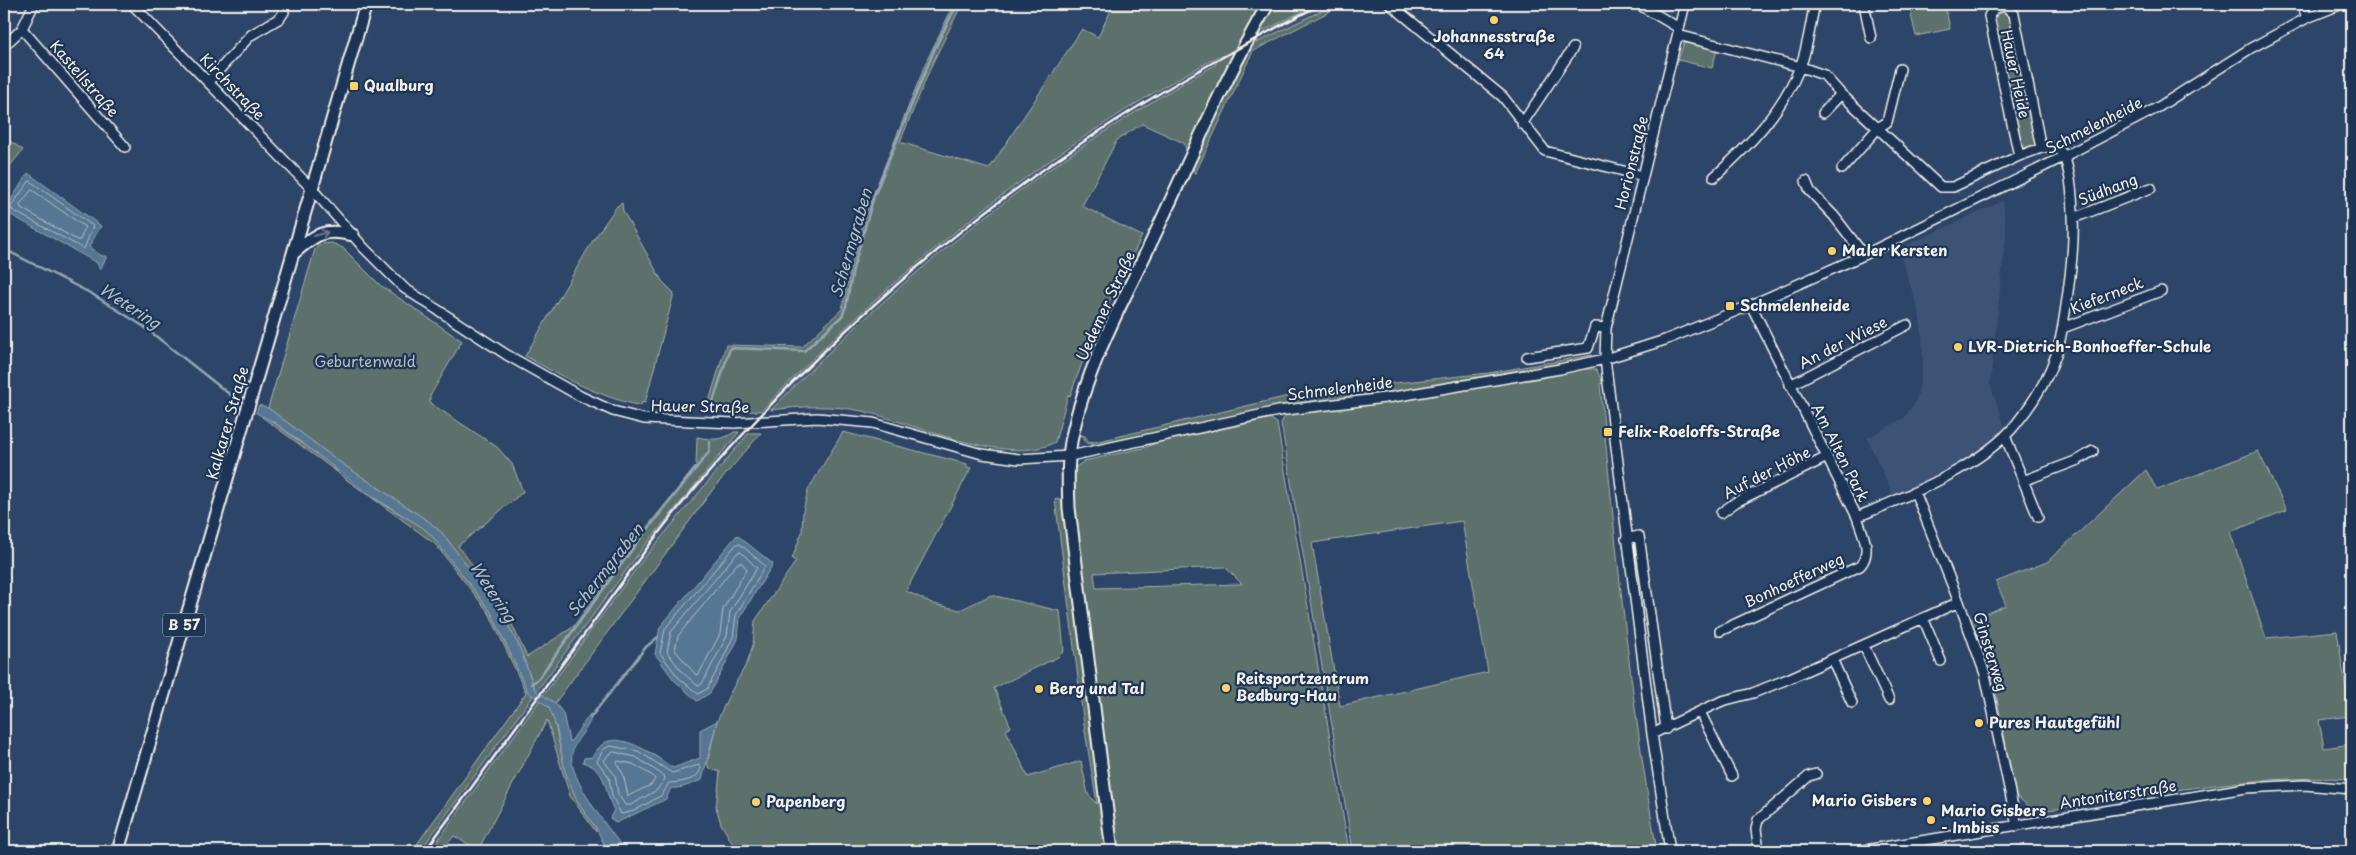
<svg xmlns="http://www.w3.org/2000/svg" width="2356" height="855" font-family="'Playpen Sans',sans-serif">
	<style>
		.built { fill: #3c5376 }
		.green { fill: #5c716c; stroke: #a8b1aa; fill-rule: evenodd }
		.water { fill: #567694; stroke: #95a7b6 }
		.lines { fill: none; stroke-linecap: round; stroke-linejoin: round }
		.shore { stroke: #b5c0c6; stroke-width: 1 }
		.stream { stroke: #95a7b6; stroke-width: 2.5 }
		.minor-casing { stroke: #f4f1e8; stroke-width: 12 }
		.major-casing { stroke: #f4f1e8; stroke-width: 15 }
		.minor { stroke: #1d3557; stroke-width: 9 }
		.major { stroke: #1d3557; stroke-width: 11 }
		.rail { stroke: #f4f1e8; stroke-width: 2.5 }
		.oneway { stroke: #68778a }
		.poi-dot { fill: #ffd166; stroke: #1d3557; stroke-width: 2 }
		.labels { text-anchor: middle; stroke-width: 4.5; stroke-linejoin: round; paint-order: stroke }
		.shield { fill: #1d3557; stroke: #b4b9bc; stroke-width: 1 }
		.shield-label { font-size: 14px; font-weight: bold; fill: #f4f1e8 }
		.poi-label { font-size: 15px; font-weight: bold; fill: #f4f1e8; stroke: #1d3557; text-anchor: start }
		.street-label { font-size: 15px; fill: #f4f1e8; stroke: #1d3557 }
		.park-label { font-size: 15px; fill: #b7beb6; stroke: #1d3557 }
		.water-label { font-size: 16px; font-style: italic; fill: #b5c0c6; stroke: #1d3557 }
	</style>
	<rect width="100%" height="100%" fill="#2d4568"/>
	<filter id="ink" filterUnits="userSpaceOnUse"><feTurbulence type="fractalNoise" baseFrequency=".02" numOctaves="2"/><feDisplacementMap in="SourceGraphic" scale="10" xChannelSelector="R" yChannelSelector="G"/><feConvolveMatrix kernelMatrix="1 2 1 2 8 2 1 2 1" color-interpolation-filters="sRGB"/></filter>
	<g filter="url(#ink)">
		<!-- built -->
		<path class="built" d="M1317 4H1335L1256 44 1261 32Z
			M1220 55 1215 65 1101 135 1047 170 965 230 857 324 771 410 761 411 853 319 961 225 1044 165 1097 129Z
			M2003 201 2006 234 1990 384 2006 430 1997 439 1966 460 1894 497 1867 438 1904 418 1915 402 1918 393 1923 362 1922 332 1919 312 1900 254 1907 251 1905 246Z
			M739 432 749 433 644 558 543 696 536 692 642 549Z
			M533 696 540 700 430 851H420Z"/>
		<!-- green -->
		<path class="green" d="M954 4H962L933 62 900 142 989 169 1082 29 1098 37 1114 4H1263L1188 155 1184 143 1142 124 1117 140 1082 206 1142 236 1091 339 1070 396 1068 395 1055 442C1009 468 911 422 862 411 832 405 801 406 771 410 904 272 1048 158 1215 65L1219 56C1047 148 895 271 761 411L715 412 707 408 726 345 802 347 842 309 851 266 867 210 927 60Z
			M1272 4H1317L1261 32 1256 43 1335 4H1344L1253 51 1195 174 1192 165 1221 101Z
			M1914 4H1945L1950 29 1916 36 1911 15Z
			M2005 12 2012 16 2036 142 2034 147 2026 151 2020 148 1994 20 1999 13Z
			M1684 43 1717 50 1712 68 1678 60Z
			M4 137 23 150 4 173Z
			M622 203 623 211 662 281 674 293 645 403 642 402 641 406C599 397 562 377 525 356L592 242 617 206Z
			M332 243 343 248 380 285 462 341 430 396V403L497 447 512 464 523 492 458 546 503 605 527 657 573 627 634 543 696 466 697 437C712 440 722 441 734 432H739L642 549 536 692 519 646 497 604 442 533 428 521 341 463 268 408 315 249 322 244Z
			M1592 355 1590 359 1458 383 1242 414 1095 445 1086 443 1081 435 1085 436 1088 441 1095 442 1301 393 1489 373Z
			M1585 369H1596L1603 383 1600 384C1615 540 1630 697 1657 851H1353L1281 423 1286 414 1385 403ZM1462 521 1488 672 1340 706 1312 543Z
			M263 415 333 466C339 480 406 517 422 527L432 536 491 612 528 692 533 696 420 851H412L526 693 489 613 435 544 262 417Z
			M1268 417 1277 423 1349 851H1116L1072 500 1073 469 1084 461 1143 448 1172 437ZM1225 567 1242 584 1096 588 1094 573Z
			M843 432 967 464V467L971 468 906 591 934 604 960 610 991 595 1060 611 1064 651 1058 657 994 688 1011 727 1006 730 1028 777 1081 761 1088 794 1097 804 1084 725 1055 499 1061 500 1080 627 1107 851H737L721 824 716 807 720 772 711 769 707 765 717 721 730 693 747 663 753 645 755 621 796 561 792 559 802 532 803 511 808 490Z
			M749 433H761L714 488 555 703 543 696 644 558Z
			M2258 451 2287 510 2230 532 2266 638 2337 631 2350 716 2319 720 2324 748 2352 744V779C2246 774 2141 796 2036 812L2016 796 1996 694 1970 620 2006 605 1996 582 2047 562 2146 470 2157 490Z
			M540 700 549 707 553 715 565 771 578 803 596 828V832L570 796 547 720 478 850 454 836 442 851H430Z"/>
		<!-- water -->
		<path class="water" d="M28 173 101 226 89 247 102 256H107L100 270 97 263 4 211Z
			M259 405 268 408 341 463 428 521 442 533 497 604 519 646 535 690 555 703 563 713 569 741H571L590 714 592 715C589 730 575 738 572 753 567 779 611 830 625 851H611L605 846 596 828 578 803 565 771 556 726 549 707 528 692 491 612 432 536 422 527 373 497 276 423 256 413Z
			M737 535 773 564 740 617 738 639 724 667 710 693 697 701 674 680 655 654 660 627Z
			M717 721 702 780C691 784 682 789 671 788L666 799 616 823 610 818 614 810C603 790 609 771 583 762L584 758 592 757C597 750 601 743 609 741 628 736 659 758 673 768L700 758V730Z"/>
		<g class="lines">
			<!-- shore -->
			<path class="shore" d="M30 181 93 226 84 249 12 210 11 207Z
				M32 190 85 227 80 240H77L21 208 20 205Z
				M737 544H740L765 566 736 615 733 637 720 665 707 689 698 694 678 677 660 653 665 629Z
				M741 552 757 568 730 612 727 636 702 684 698 686 683 673 667 652 671 632 737 553Z
				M738 563H742L747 569 723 609 720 634 699 674 696 675 675 650 678 636Z
				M610 746 638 751 672 773 699 765 701 767C699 781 681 782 669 783L662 795 634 811 621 814 612 796 609 777 597 761 603 750Z
				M614 752 636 757 664 776 665 779 657 790 631 805H625L618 794 615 775 604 761 608 755Z
				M618 761 633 764 653 776 655 779 651 785 628 796 623 774 617 764Z"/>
			<!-- stream -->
			<path class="stream" d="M4 249 92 294 143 326 233 397
				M711 408 730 348 804 351 842 316 846 306 853 269 874 196 935 48 957 4
				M531 684 538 679 636 544 709 452 710 442
				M590 718 646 647 658 637"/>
			<defs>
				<path id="minor" d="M132 4 313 190 364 248 404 288 507 355 580 396 613 411 644 419 734 423 817 418 873 423 982 454 1019 459 1070 456 1278 411 1393 397 1560 369 1605 359 1665 340 1751 305 1864 255 2063 157 2157 108 2251 48 2307 18 2342 4
					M1390 4 1503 97 1545 151 1643 176
					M1638 4 1679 28
					M1864 4 1871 38
					M2302 4 2307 18
					M22 29 125 147
					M1678 35 1801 67 1824 75 1841 94 1941 187H1953L2019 156 1989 16 1994 8 2005 6 2014 14 2041 148C2045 148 2050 146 2053 147 2065 149 2068 169 2070 179 2076 220 2073 258 2067 299 2064 318 2062 337 2056 355 2047 381 2033 403 2016 424 1983 466 1905 497 1857 517L1751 305
					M4 46 22 29 34 4
					M208 82 251 35 280 18 284 12 282 4
					M1823 113 1841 94
					M1522 124 1573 48
					M2019 156 2041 148
					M1842 169 1878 128 1887 122 1900 69
					M1714 177C1749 146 1782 111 1800 67 1808 48 1810 24 1815 4
					M1806 181 1810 191 1834 216 1864 255
					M2074 218 2151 188
					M2063 328 2161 291
					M1527 357 1588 348 1595 327 1606 328
					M1790 385 1907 325
					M2005 436 2038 517
					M2023 481 2078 460 2093 451
					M1915 492 1959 602 1985 674 2017 826
					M1721 513 1736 502 1827 457
					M1626 539 1639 536 1666 729
					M1924 620 1941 661
					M1720 631 1860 566C1873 552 1862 533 1857 517
					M1864 646 1889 700
					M1832 659 1852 703
					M1700 712 1732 776
					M1652 734 1722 701 1753 693 1790 678 1959 602
					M1670 851 1652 734 1605 359 1606 328 1685 4
					M1759 851 1756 829 1758 820 1809 776 1816 774
					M1859 851 2246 788 2304 785 2352 789"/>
				<path id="major" d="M295 252C316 234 324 228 353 235
					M118 851 366 4
					M1112 851 1069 508C1068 482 1067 457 1073 432 1090 355 1132 286 1164 215 1197 144 1228 72 1268 4"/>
			</defs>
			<!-- minor casing -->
			<use href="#minor" class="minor-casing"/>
			<!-- major casing -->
			<use href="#major" class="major-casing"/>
			<!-- minor -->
			<use href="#minor" class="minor"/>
			<!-- major -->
			<use href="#major" class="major"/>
			<!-- rail -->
			<path class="rail" d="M425 851C479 777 534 702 589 628 623 581 657 532 695 488 843 316 1015 173 1212 63 1249 43 1285 21 1323 4"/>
		</g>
		<!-- one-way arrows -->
		<defs><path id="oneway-shaft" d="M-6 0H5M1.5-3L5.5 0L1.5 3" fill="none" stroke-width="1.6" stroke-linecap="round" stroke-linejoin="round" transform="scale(1.25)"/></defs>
		<use class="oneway" href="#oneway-shaft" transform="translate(321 234) rotate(-16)"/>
	</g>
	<!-- markers -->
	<g class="poi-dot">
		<circle cx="1494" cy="20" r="5"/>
		<rect x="349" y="81" width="10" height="10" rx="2.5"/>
		<circle cx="1832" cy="251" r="5"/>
		<rect x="1725" y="301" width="10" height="10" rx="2.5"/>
		<circle cx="1958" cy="347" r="5"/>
		<rect x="1603" y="427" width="10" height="10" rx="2.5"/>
		<circle cx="1226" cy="688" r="5"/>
		<circle cx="1039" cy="689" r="5"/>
		<circle cx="1979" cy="723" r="5"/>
		<circle cx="1927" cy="801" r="5"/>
		<circle cx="756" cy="802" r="5"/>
		<circle cx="1931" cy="820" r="5"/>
	</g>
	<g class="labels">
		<!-- shield labels -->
		<rect class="shield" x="163" y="613.5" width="42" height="23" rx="4"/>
		<g class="shield-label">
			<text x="184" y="630">B 57</text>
		</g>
		<!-- poi labels -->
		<g class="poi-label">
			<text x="1494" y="42" text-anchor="middle">Johannesstraße<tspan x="1494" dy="17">64</tspan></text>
			<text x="364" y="91">Qualburg</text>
			<text x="1842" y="256">Maler Kersten</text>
			<text x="1740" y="311">Schmelenheide</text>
			<text x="1968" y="352">LVR-Dietrich-Bonhoeffer-Schule</text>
			<text x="1618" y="437">Felix-Roeloffs-Straße</text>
			<text x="1236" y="684">Reitsportzentrum<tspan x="1236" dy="17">Bedburg-Hau</tspan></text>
			<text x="1049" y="694">Berg und Tal</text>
			<text x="1989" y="728">Pures Hautgefühl</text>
			<text x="1917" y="806" text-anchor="end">Mario Gisbers</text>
			<text x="766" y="807">Papenberg</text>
			<text x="1941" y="816">Mario Gisbers<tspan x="1941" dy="17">- Imbiss</tspan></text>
		</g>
		<!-- street labels -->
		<g class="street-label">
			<text transform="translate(2015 74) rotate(78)" y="5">Hauer Heide</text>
			<text transform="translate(84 79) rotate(49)" y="5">Kastellstraße</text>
			<text transform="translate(232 87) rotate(46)" y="5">Kirchstraße</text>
			<text transform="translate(2094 126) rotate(-27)" y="5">Schmelenheide</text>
			<text transform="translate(1632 163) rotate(-76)" y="5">Horionstraße</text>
			<text transform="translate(2108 190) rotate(-21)" y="5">Südhang</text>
			<text transform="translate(2107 296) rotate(-21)" y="5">Kieferneck</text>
			<text transform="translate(1106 306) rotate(-65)" y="5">Uedemer Straße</text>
			<text transform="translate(1843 343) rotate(-27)" y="5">An der Wiese</text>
			<text transform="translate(1340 389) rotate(-7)" y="5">Schmelenheide</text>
			<text transform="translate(700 407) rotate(1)" y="5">Hauer Straße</text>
			<text transform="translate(228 423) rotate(-74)" y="5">Kalkarer Straße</text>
			<text transform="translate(1840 453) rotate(63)" y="5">Am Alten Park</text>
			<text transform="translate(1767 473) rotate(-27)" y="5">Auf der Höhe</text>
			<text transform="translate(1794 581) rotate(-25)" y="5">Bonhoefferweg</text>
			<text transform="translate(1990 652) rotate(73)" y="5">Ginsterweg</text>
			<text transform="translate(2118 795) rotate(-9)" y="5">Antoniterstraße</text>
		</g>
		<!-- park labels -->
		<g class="park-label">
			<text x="365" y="367">Geburtenwald</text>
		</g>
		<!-- water labels -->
		<g class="water-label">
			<text transform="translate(851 243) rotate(-74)" y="6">Schermgraben</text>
			<text transform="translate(130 306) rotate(33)" y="6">Wetering</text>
			<text transform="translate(605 570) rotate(-52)" y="6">Schermgraben</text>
			<text transform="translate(493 592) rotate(57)" y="6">Wetering</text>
		</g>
	</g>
	<!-- margin -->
	<rect width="2356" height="855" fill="none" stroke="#1d3557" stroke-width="20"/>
	<rect x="10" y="10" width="2336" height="835" fill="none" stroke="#f4f1e8" stroke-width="2" filter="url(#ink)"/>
</svg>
